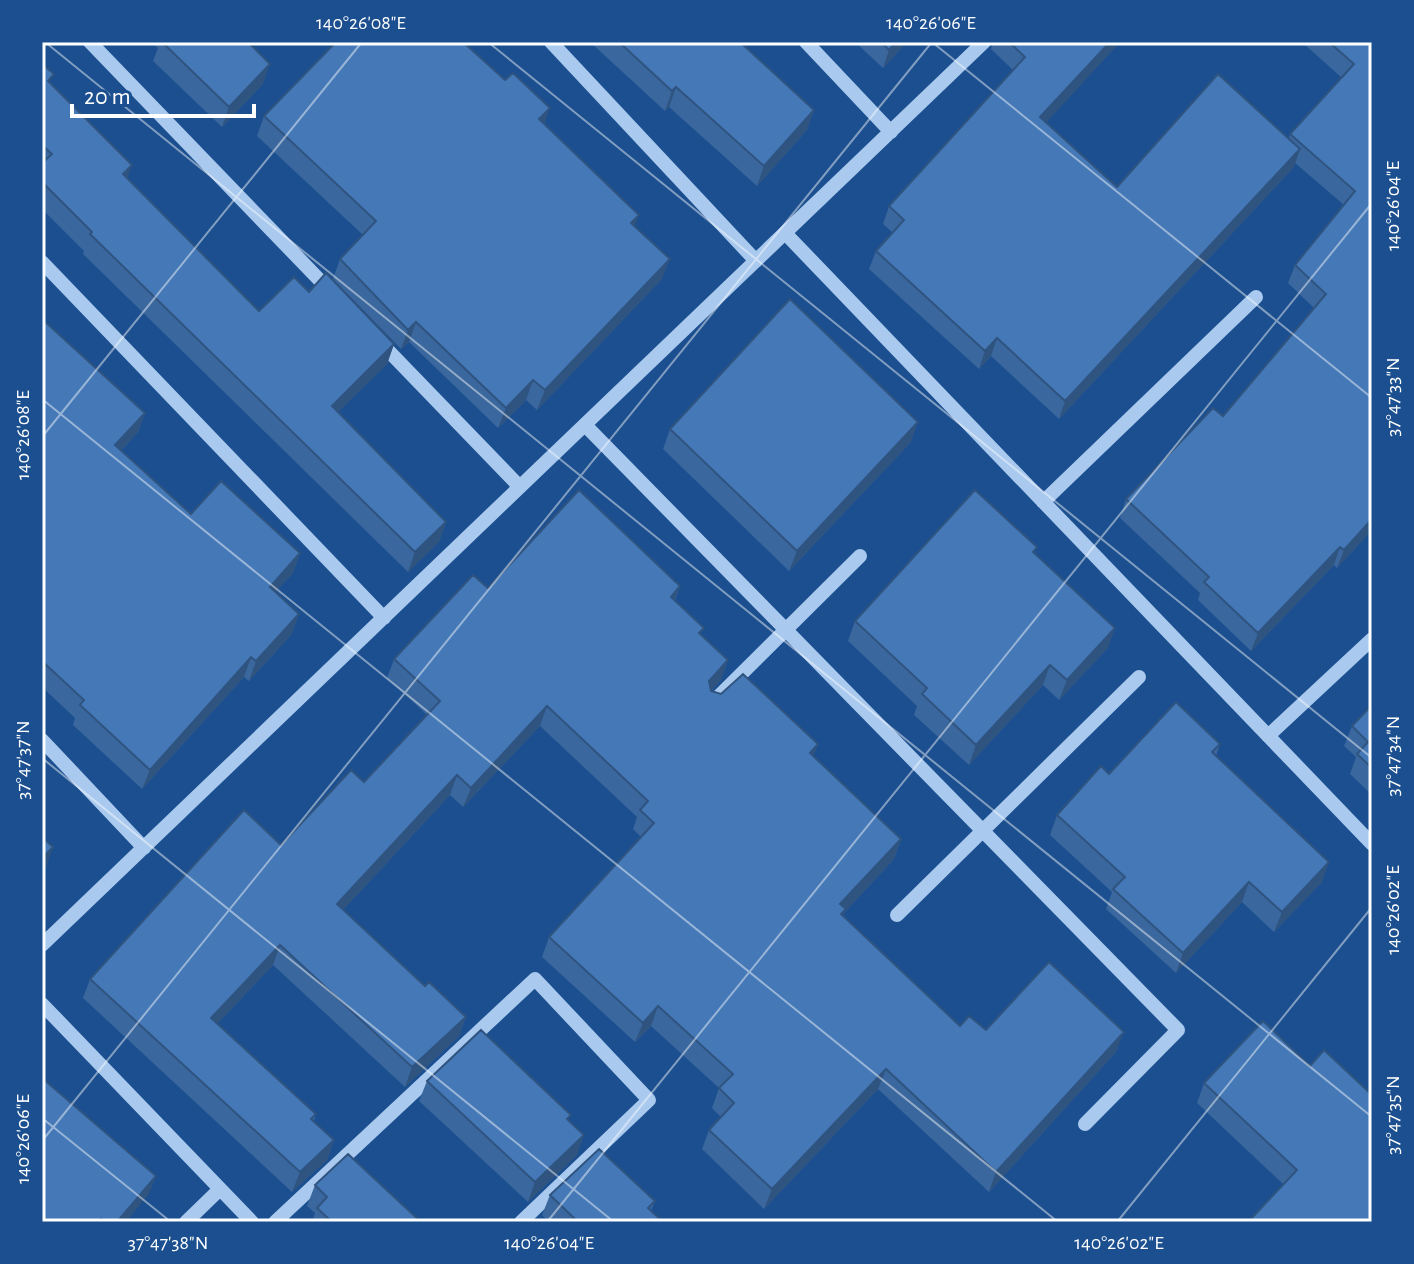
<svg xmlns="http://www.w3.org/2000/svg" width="1414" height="1264" font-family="'Alegreya Sans',sans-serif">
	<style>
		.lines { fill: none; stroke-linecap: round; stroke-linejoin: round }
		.minor { stroke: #a9c9ee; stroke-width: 14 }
		.wall { fill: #3a679d }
		.shaded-wall { fill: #305480 }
		.building { fill: #4478b7; stroke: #305480; stroke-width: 2 }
		.ticks { fill: none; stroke: #fff; stroke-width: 2; stroke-opacity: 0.45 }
		.neatline { fill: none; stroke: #fff; stroke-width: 3 }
		.ticks-label { font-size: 20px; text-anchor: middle; fill: #fff }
	</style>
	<rect width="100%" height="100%" fill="#1b4f8f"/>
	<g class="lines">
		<!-- minor -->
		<path class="minor" d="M90 42 333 294
			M551 42 756 261
			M806 42 891 132
			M785 233 1372 844
			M42 262 384 618
			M378 340 520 487
			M585 425 1178 1030 1085 1124
			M1043 502 1256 297
			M714 701 860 556
			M1268 736 1372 639
			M42 740 144 848
			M897 915 1139 677
			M42 945 984 42
			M42 1004 252 1222
			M186 1222 220 1189
			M275 1222 535 979 649 1100 521 1222"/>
	</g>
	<!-- wall -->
	<path class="wall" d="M151 42H248L263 84 222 127 153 61 158 48Z
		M590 42H740L814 110 807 130 757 186 669 107 665 111Z
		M855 42H907L883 68Z
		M993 42H1120L1046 122 1117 187 1289 138 1290 134 1342 78 1304 44 1305 42H1372V530L1337 568 1334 565 1251 651 1198 600 1200 593 1120 518 1126 499 1223 416 1314 308 1288 283 1295 265 1344 205 1295 163 1294 167 1059 419 991 356 979 369 869 269 876 251 893 233 883 224 889 206 1013 70 991 49Z
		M42 64 50 83 127 179 259 311 309 292 394 344 387 364 338 412 446 522 439 542 408 572 83 254 84 251 42 209Z
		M264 116 544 124 635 227 662 279 537 410 526 400 498 428 409 342 401 349 333 279 340 259 363 235 257 136Z
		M42 319 145 413 138 432 121 451 191 514 300 553 293 573 275 592 292 634 249 681 244 677 142 789 73 725 75 718 42 687Z
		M670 429 911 442 789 571 663 449Z
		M1035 553 1108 648 1059 700 1043 685 969 765 914 715 917 706 848 641 855 621Z
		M680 586 675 601 701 635 728 660 721 680 711 691 814 757 901 839 894 859 845 912 843 915 960 1026 1116 1052 989 1192 878 1089 764 1209 702 1149 709 1130 721 1117 712 1108 719 1088 651 1026 635 1042 542 957 549 937 641 837 633 829 637 817 540 726 463 807 450 795 343 910 425 986 466 1017 459 1036 405 1087 273 965 217 1024 316 1114 314 1121 334 1140 327 1160 292 1192 83 998 90 979 281 845 364 782 427 715 387 678 394 659 488 588Z
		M1372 705V795L1350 774 1356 757 1344 746 1352 726Z
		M1220 744 1216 756 1322 882 1274 932 1242 902 1176 973 1106 909 1112 892 1050 835 1057 815 1109 774Z
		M1310 1066 1372 1095 1283 1184 1197 1103 1204 1083Z
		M427 1081 569 1120 577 1155 528 1202 419 1101Z
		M315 1185 421 1222H312L315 1213 307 1206Z
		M550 1195 655 1201 651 1211 663 1222H549L542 1215Z"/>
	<!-- shaded-wall -->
	<path class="shaded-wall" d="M896 42H907L883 68 889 50Z
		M1110 42H1120L1034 136 1040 117Z
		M270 64 263 84 222 127 229 107Z
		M676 87 669 107 665 111 672 91Z
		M550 108 543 128 539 119Z
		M814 110 807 130 757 186 764 166Z
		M1300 149 1294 167 1059 419 1065 401Z
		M132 165 125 185 123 174Z
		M639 215 632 235 631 223Z
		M670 259 662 279 537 410 545 390Z
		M416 322 409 342 401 349 408 330Z
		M997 338 991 356 979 369 985 351Z
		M394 344 387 364 324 426 332 406Z
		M533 380 526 400 498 428 506 408Z
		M145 413 138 432 108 465 115 445Z
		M918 422 911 442 789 571 797 551Z
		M1372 519V530L1337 568 1344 550Z
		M446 522 439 542 408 572 415 552Z
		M1340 547 1334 565 1251 651 1258 633Z
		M300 553 293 573 262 606 270 587Z
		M680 586 673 605 671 597Z
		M299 614 292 634 249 681 256 661Z
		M1115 628 1108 648 1059 700 1067 680Z
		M251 657 244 677 142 789 150 770Z
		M728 660 721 680 702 701 709 681Z
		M1050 665 1043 685 969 765 976 745Z
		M547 706 540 726 463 807 471 788Z
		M818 744 811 763 810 753Z
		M457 775 450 795 330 924 337 904Z
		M901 839 894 859 845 912 838 929 840 904Z
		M53 847 46 867 42 871V858Z
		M1329 862 1322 882 1274 932 1282 912Z
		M1249 882 1242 902 1176 973 1183 953Z
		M280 945 273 965 204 1038 211 1018Z
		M658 1006 651 1026 635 1042 643 1023Z
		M466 1017 459 1036 405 1087 412 1067Z
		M1124 1032 1116 1052 989 1192 996 1172Z
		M886 1069 878 1089 764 1209 772 1189Z
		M584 1135 577 1155 528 1202 535 1182Z
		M334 1140 327 1160 292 1192 300 1172Z
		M156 1176 149 1194 126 1222H117Z"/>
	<!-- building -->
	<path class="building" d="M162 42H248L270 64 229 107Z
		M336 42H463L505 80 513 73 550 108 539 119 639 215 631 223 670 259 545 390 533 380 506 408 416 322 408 330 340 259 376 221 264 116Z
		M619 42H740L814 110 764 166 676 87 672 91Z
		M881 42H896L889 50Z
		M1009 42H1110L1040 117 1117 187 1218 74 1300 149 1065 401 997 338 985 351 876 251 904 220 889 206 1025 57Z
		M1329 42H1372V519L1344 550 1340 547 1258 633 1204 582 1209 577 1126 499 1213 408 1223 416 1326 294 1295 265 1355 191 1290 134 1354 64Z
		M42 64 54 74 48 81 132 165 123 174 259 311 294 277 309 292 326 273 394 344 332 406 446 522 415 552 90 234 92 232 42 182V163L52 154 42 145Z
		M790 299 918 422 797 551 670 429Z
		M42 319 145 413 115 445 191 514 221 481 300 553 270 587 299 614 256 661 251 657 150 770 80 705 84 700 42 661Z
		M579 490 680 586 671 597 704 628 699 633 728 660 709 681 711 691 721 694 743 674 818 744 810 753 901 839 840 904 846 909 841 914 960 1026 969 1016 986 1030 1049 962 1124 1032 996 1172 886 1069 772 1189 709 1130 734 1103 719 1088 733 1074 658 1006 643 1023 549 937 654 823 640 810 648 801 547 706 471 788 457 775 337 904 425 986 429 982 466 1017 412 1067 280 945 211 1018 316 1114 311 1119 334 1140 300 1172 90 979 244 810 281 845 351 770 364 782 440 701 394 659 473 575 488 588Z
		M975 490 1037 547 1033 552 1115 628 1067 680 1050 665 976 745 922 694 927 688 855 621Z
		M1176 702 1220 744 1212 752 1329 862 1282 912 1249 882 1183 953 1113 889 1125 877 1057 815 1101 766 1109 774Z
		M1372 705V768L1357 754 1368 742 1352 726Z
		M42 837 53 847 42 858Z
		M1263 1021 1310 1066 1324 1050 1372 1095V1222H1248L1297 1170 1204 1083Z
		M481 1030 571 1115 567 1119 584 1135 535 1182 427 1081Z
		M42 1078 156 1176 117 1222H105L101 1219 99 1222H42Z
		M599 1149 655 1201 648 1208 663 1222H578L550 1195Z
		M348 1154 421 1222H332L317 1208 327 1197 315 1185Z"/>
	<!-- ticks -->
	<path class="ticks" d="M45 42 1372 1117M488 42 1372 758M932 42 1372 398M42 399 1058 1222M42 437 362 42M42 758 614 1222M42 1118 171 1222M42 1141 932 42M547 1222 1372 203M1117 1222 1372 907"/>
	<!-- border -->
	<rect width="1414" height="1264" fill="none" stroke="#1b4f8f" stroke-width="88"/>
	<!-- scale -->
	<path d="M72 104v12h182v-12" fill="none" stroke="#ffffff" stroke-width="4"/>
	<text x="84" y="104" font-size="24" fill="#ffffff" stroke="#1b4f8f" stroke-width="6" paint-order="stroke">20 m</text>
	<rect x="44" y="44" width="1326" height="1176" class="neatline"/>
	<g class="ticks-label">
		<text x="361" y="29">140°26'08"E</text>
		<text x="931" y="29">140°26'06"E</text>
		<text transform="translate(1392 206) rotate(-90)" y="7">140°26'04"E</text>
		<text transform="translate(1392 397) rotate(-90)" y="7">37°47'33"N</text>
		<text transform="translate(22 435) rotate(-90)" y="7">140°26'08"E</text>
		<text transform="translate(1392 756) rotate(-90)" y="7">37°47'34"N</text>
		<text transform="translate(22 760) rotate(-90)" y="7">37°47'37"N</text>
		<text transform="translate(1392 910) rotate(-90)" y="7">140°26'02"E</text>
		<text transform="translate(1392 1115) rotate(-90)" y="7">37°47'35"N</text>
		<text transform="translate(22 1139) rotate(-90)" y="7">140°26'06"E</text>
		<text x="168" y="1249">37°47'38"N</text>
		<text x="549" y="1249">140°26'04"E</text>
		<text x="1119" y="1249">140°26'02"E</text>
	</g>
</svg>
